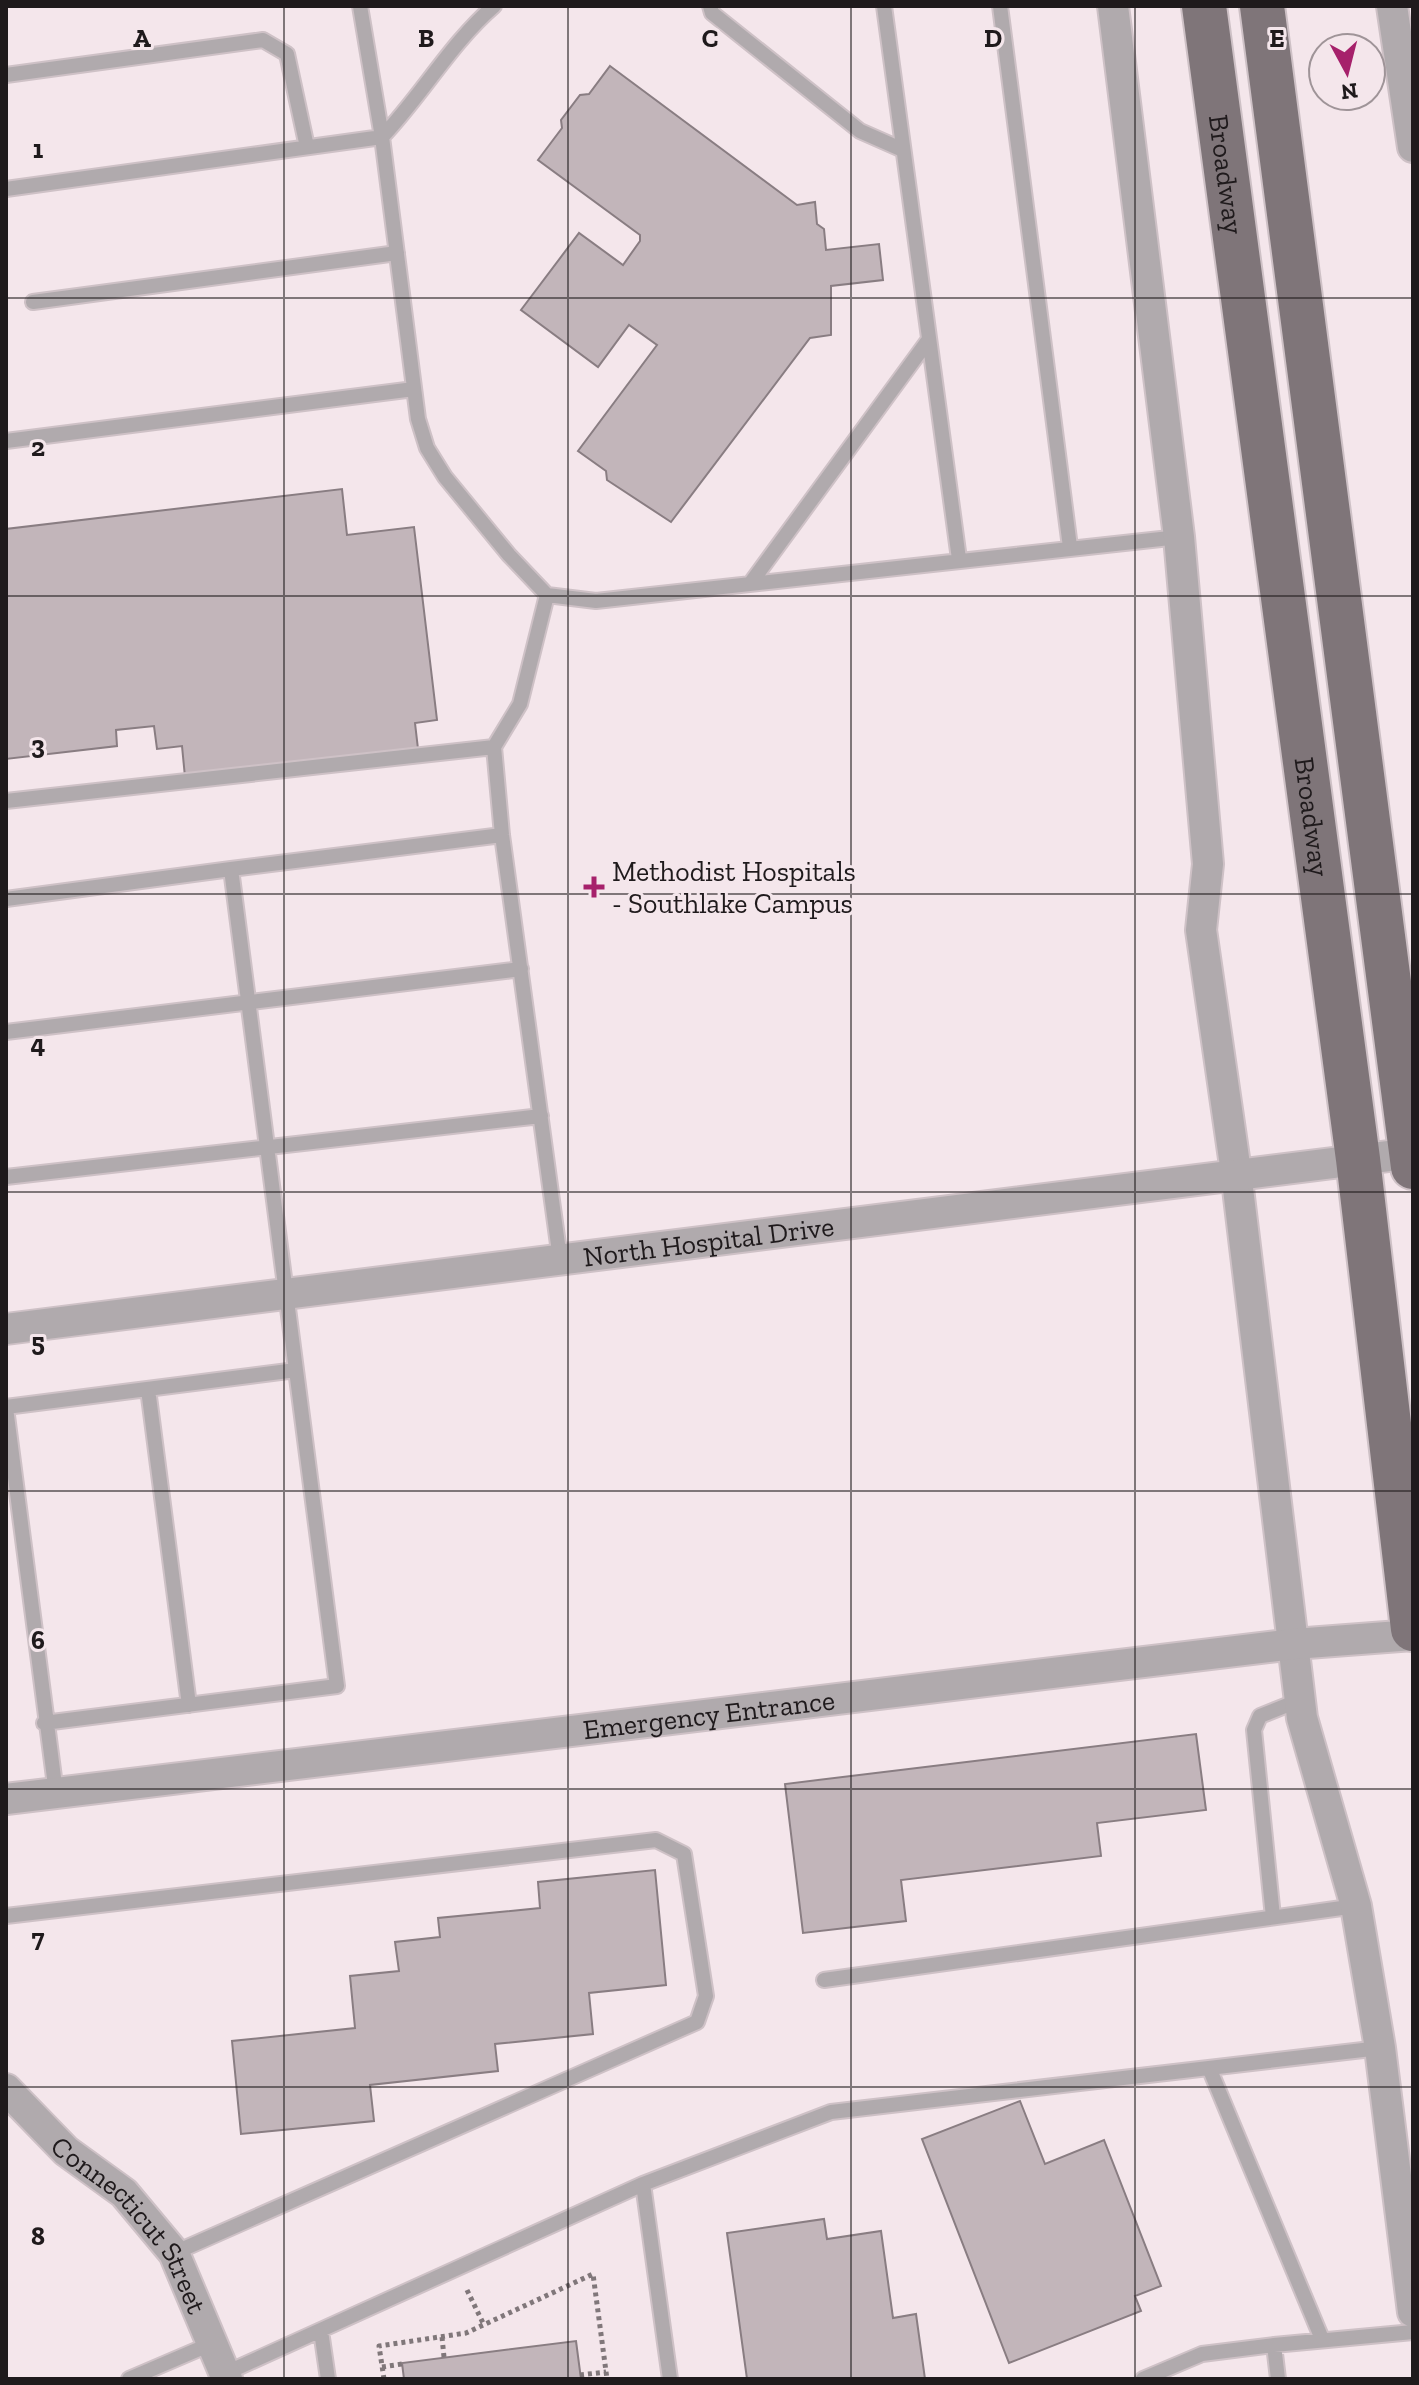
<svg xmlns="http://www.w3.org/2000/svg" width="1419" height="2385" font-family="'Zilla Slab',serif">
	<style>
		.building { fill: #c2b5ba; stroke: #897d82; stroke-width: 2 }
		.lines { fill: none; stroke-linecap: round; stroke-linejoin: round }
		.lane-casing { stroke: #cec1c6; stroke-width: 18 }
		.street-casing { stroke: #cec1c6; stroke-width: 34 }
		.primary-casing { stroke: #cec1c6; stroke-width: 48 }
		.path { stroke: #80777a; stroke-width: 5; stroke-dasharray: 4 4; stroke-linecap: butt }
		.lane { stroke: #b0aaad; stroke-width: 14 }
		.street { stroke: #b0aaad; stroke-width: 30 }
		.primary { stroke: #7f7579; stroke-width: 44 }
		.grid { fill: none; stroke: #1f1a1c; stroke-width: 2; stroke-opacity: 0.55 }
		.poi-dot { fill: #a6216b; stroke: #f4e6eb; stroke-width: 3 }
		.labels { text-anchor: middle; stroke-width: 6; stroke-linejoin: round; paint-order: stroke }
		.street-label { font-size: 28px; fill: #1f1a1c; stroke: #f4e6eb }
		.poi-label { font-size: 28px; fill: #1f1a1c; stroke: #f4e6eb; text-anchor: start }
		.grid-label { font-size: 26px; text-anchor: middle; font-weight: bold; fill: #1f1a1c; stroke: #f4e6eb; stroke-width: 6; stroke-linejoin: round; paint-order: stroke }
	</style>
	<rect width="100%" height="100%" fill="#f4e6eb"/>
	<!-- building -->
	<path class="building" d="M610 66 797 205 815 202 817 224 824 229 826 250 879 244 883 280 831 286V335L810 338 671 522 607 480 606 471 578 451 657 345 629 325 598 367 521 310 579 233 623 265 640 241V235L538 160 562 128 561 120 580 95 589 94Z
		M342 489 347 535 414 527 437 720 415 723 418 749 185 777 182 746 157 749 154 726 116 730 117 746 6 759V529Z
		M1196 1734 1206 1810 1097 1823 1101 1856 901 1880 906 1921 803 1933 785 1784Z
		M655 1870 666 1985 589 1993 593 2034 495 2044 498 2071 370 2085 374 2121 241 2134 232 2041 355 2028 350 1976 399 1971 395 1942 440 1937 438 1918 540 1908 538 1882Z
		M1020 2101 1045 2164 1104 2140 1161 2286 1135 2296 1141 2311 1009 2363 922 2139Z
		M824 2219 827 2239 881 2231 893 2318 916 2314 925 2379H747L727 2233Z
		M576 2341 581 2379H404L402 2363Z"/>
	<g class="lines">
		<defs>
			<path id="lane" d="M360 6 382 137 418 419 427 448 445 477 509 555 547 595 596 601 1179 537
				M710 6 712 13 860 131 903 150
				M884 6 959 559
				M1000 6 1070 547
				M6 75 263 40 287 54 307 147
				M6 189 382 137C422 95 451 43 494 6
				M33 302 397 253
				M6 441 414 389
				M750 584 927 342
				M547 595 520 704 494 747 502 835 560 1259
				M6 801 494 747
				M231 869 502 835
				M6 899 231 869 337 1686 44 1723
				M6 1032 521 969
				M6 1177 541 1116
				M148 1389 189 1705
				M6 1407 296 1370
				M6 1408 56 1793
				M6 1916 656 1840 684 1854 706 1996 697 2022 174 2253
				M1273 1917 1254 1730 1260 1716 1300 1700
				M824 1980 1356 1906
				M1210 2070 1322 2339
				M643 2184 670 2379
				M321 2331 328 2379
				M226 2373 643 2184 831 2112 1380 2048
				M129 2379 213 2343
				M1143 2379 1202 2354 1274 2345
				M1278 2379 1274 2345 1413 2332"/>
			<g id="street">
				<path d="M1113 6 1179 537 1208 864 1201 930 1236 1172 1302 1718 1356 1906 1380 2048 1413 2312"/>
				<path d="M1392 6 1413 147"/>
				<path id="s1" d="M6 1329 1413 1153"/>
				<path id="s2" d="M6 1799 1294 1644 1413 1635"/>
				<path id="s3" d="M6 2089 66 2151 124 2193 174 2253 227 2379"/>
			</g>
			<g id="primary">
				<path id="s4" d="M1204 6 1358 1159 1413 1629"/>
				<path d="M1262 6 1413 1167"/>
			</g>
		</defs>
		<!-- lane casing -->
		<use href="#lane" class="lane-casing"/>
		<!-- street casing -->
		<use href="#street" class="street-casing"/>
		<!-- primary casing -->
		<use href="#primary" class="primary-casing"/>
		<!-- path -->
		<path class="path" d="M467 2290 484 2325
			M442 2337 444 2357
			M382 2367 402 2364
			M580 2375 606 2372
			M384 2379 379 2346 466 2333 593 2274 607 2379"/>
		<!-- lane -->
		<use href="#lane" class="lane"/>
		<!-- street -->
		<use href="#street" class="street"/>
		<!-- primary -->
		<use href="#primary" class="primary"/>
	</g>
	<!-- grid -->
	<path class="grid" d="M284 6V2379M568 6V2379M851 6V2379M1135 6V2379M6 298H1413M6 596H1413M6 894H1413M6 1192H1413M6 1491H1413M6 1789H1413M6 2087H1413"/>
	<!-- markers -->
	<path class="poi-dot" d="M590 875h8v8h8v8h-8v8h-8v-8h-8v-8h8z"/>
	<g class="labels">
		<!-- street labels -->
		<g class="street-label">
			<text dy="10" stroke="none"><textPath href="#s4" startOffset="170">Broadway</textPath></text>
			<text dy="10" stroke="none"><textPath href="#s4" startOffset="818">Broadway</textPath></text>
			<text dy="10" stroke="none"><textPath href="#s1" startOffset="708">North Hospital Drive</textPath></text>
			<text dy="10" stroke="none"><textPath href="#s2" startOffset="708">Emergency Entrance</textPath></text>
			<text dy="10" stroke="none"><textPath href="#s3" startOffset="186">Connecticut Street</textPath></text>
		</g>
		<!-- poi labels -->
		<g class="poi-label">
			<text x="612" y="881">Methodist Hospitals<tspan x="612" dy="32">- Southlake Campus</tspan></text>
		</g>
	</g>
	<g class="grid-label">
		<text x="142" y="47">A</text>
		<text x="426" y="47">B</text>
		<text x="710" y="47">C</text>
		<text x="993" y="47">D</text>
		<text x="1277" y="47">E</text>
		<text x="38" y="158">1</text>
		<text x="38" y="456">2</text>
		<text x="38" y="754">3</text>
		<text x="38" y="1053">4</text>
		<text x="38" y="1351">5</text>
		<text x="38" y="1649">6</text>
		<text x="38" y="1947">7</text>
		<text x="38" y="2245">8</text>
	</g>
	<!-- border -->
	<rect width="1419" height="2385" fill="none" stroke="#1f1a1c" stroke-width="16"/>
	<!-- north arrow -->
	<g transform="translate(1347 72) rotate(173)"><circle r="38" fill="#f4e6eb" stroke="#9f9498" stroke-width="2"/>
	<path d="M0-6L14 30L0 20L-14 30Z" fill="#a6216b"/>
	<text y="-12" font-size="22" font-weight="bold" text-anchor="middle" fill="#1f1a1c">N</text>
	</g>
</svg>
